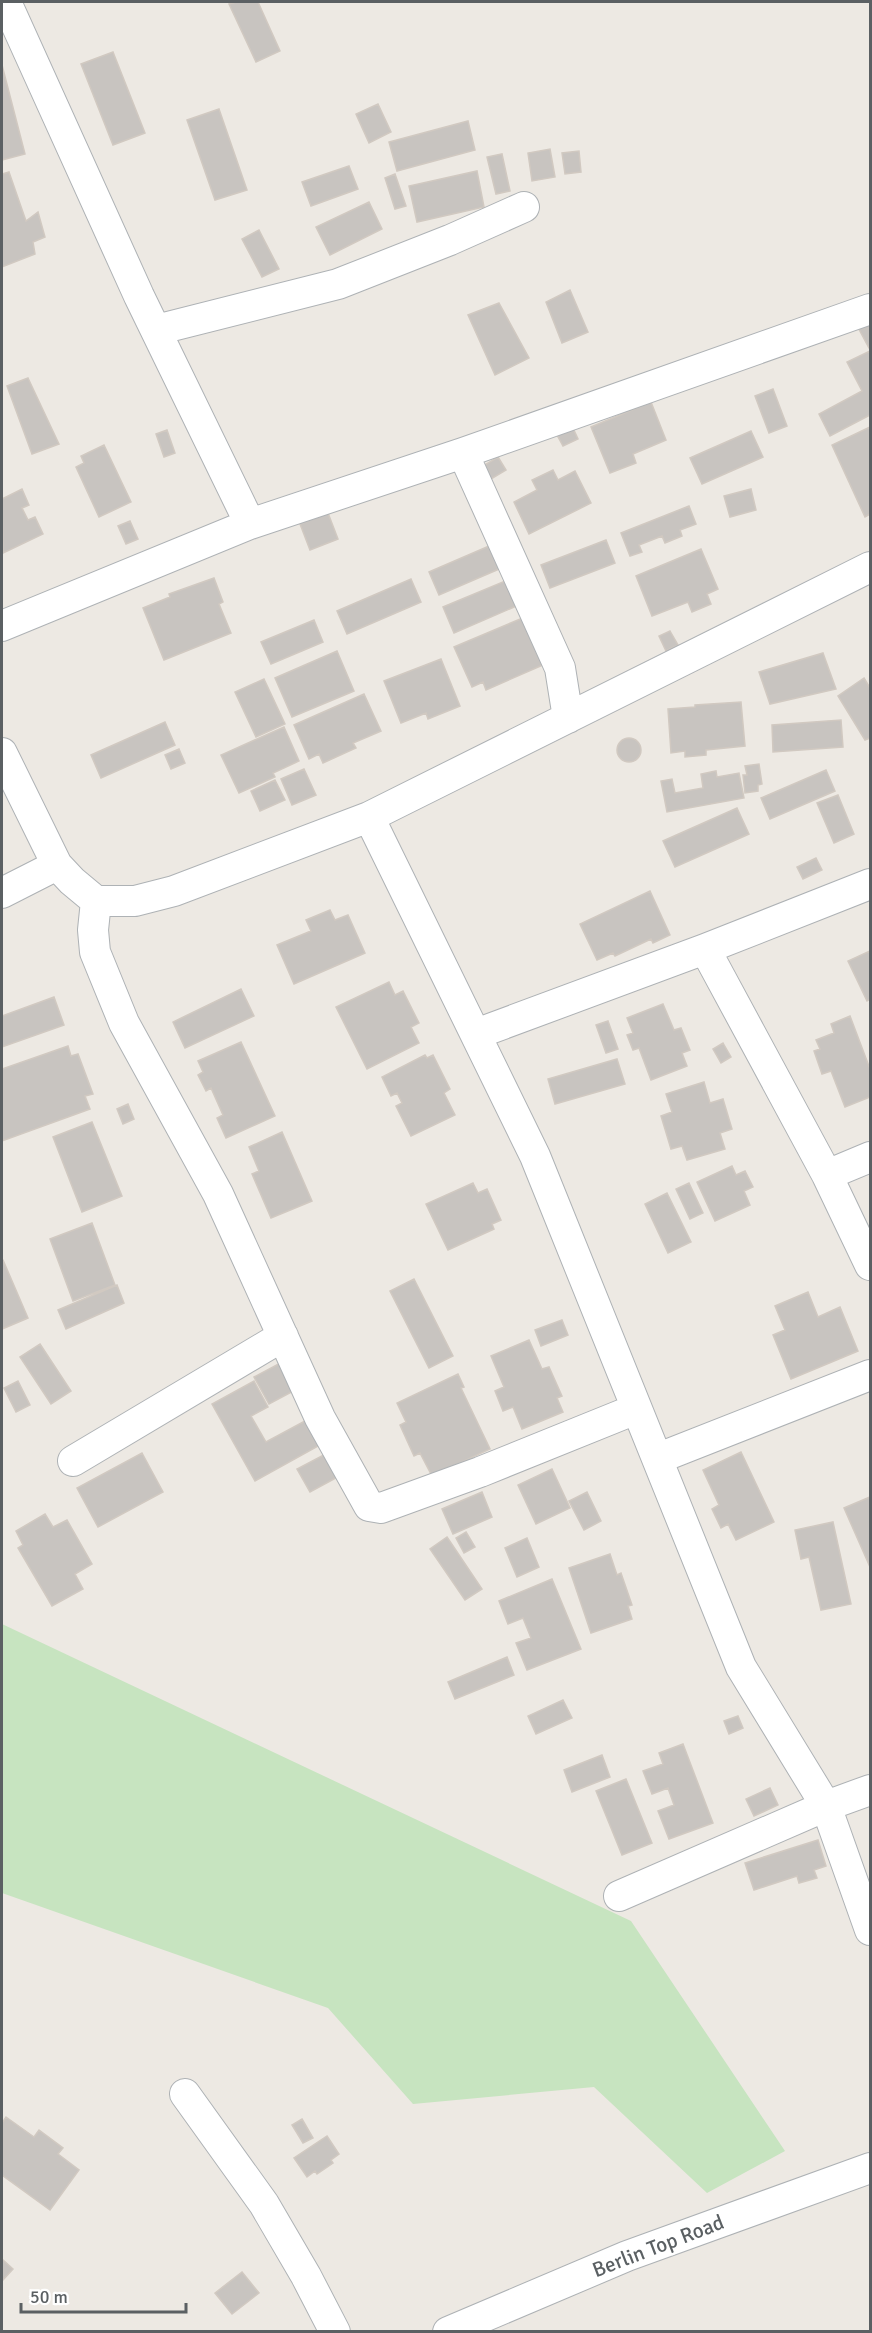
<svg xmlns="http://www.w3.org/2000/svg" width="872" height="2333" font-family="Signika,sans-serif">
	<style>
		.green { fill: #c7e4c0 }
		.building { fill: #c8c4c0; stroke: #d1c9c1; stroke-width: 1.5 }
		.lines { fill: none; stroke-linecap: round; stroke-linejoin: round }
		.minor-casing { stroke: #aeb2b5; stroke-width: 32 }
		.minor { stroke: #fff; stroke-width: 30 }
		.labels { text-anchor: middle; stroke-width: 4.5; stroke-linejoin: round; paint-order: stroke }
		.street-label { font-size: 21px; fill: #5b6063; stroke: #fff }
	</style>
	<rect width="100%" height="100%" fill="#ede9e3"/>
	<!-- green -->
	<path class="green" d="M2 1624 631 1921 785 2151 707 2193 594 2087 413 2104 328 2008 2 1893Z"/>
	<!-- building -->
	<path class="building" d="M236 2H258L280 51 256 62 229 4Z
		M113 52 145 133 113 145 81 64Z
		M2 65 25 154 2 160Z
		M378 104 391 132 369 143 356 114Z
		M219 109 247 190 215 200 187 120Z
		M468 121 475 150 397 171 389 142Z
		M550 149 555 177 532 181 528 153Z
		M579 151 581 172 565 174 562 153Z
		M502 154 510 191 496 194 487 157Z
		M349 166 358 189 311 206 302 182Z
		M477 171 484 207 417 222 409 186Z
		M9 172 26 221 38 212 45 237 33 242 35 254 2 267V174Z
		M395 174 406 206 395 209 385 178Z
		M369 202 382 229 330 255 316 227Z
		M259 230 279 269 262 277 242 239Z
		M570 290 588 332 562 343 546 302Z
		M499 303 529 358 495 375 468 315Z
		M870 316V348H869L855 322Z
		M870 351V415L830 436 819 414 862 391 847 362Z
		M28 378 59 444 32 454 7 386Z
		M773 389 787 426 769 433 755 396Z
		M651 402 666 440 633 454 636 463 610 473 591 427Z
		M572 426 578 439 563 446 556 433Z
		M870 427V514L865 517 832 445Z
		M167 430 175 453 164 457 156 434Z
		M751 431 763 457 702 484 690 458Z
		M104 445 131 502 99 517 76 467 84 463 81 456Z
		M498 457 506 470 491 479 483 466Z
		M553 470 558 480 575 471 591 503 529 534 514 502 537 490 532 480Z
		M22 489 29 505 22 508 28 520 35 517 43 534 3 553 2 499Z
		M751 489 756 510 730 517 724 496Z
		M689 506 696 524 680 530 682 536 665 543 662 536 639 545 642 552 630 556 621 533Z
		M328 513 338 539 310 550 300 524Z
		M130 521 138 539 126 544 118 526Z
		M606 540 615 563 550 588 541 565Z
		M496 543 506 566 439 595 429 572Z
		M701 549 718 589 707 594 711 604 692 612 688 602 652 616 636 576Z
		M214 578 223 602 219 604 231 633 164 660 143 608 170 597 169 594Z
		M411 579 421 602 347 634 337 611Z
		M510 579 521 604 454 633 443 607Z
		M525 617 545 664 486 690 483 682 472 687 454 647Z
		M314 620 323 642 271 664 261 642Z
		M670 631 678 645 666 651 659 636Z
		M337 651 354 691 292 717 275 678Z
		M823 653 836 689 770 704 759 672Z
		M441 659 460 706 428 719 426 713 401 723 384 681Z
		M864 678 870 688V738L865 740 838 696Z
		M264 679 285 724 256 737 235 692Z
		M364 694 381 731 353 743 356 748 323 763 319 754 309 759 294 725Z
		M741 702 745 746 706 750V755L685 757V751L671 753 668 709 695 707V705Z
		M841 720 843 747 773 752 772 725Z
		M165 722 175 745 101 778 91 755Z
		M284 727 299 761 273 773 275 777 239 793 221 755Z
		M617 750a12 12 0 1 1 24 0a12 12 0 1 1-24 0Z
		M179 749 185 763 171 769 165 755Z
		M759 764 762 784 758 785V791L745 793 743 775H747L745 766Z
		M304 769 316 795 292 805 281 779Z
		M826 770 835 791 770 819 761 798Z
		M716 771 717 777 739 773 744 798 667 812 661 781 672 779 675 793 703 788 701 774Z
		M275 780 285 800 260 811 251 791Z
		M838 795 854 834 834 843 817 803Z
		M737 808 749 834 675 867 663 841Z
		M816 858 822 870 803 879 797 867Z
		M650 891 670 935 653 943 651 939 615 956 613 953 597 960 580 924Z
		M330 910 335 920 348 915 365 953 294 984 277 945 311 931 306 920Z
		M870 951V999L867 1001 848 961Z
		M389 982 395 995 403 991 419 1023 411 1027 419 1043 367 1069 336 1007Z
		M241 989 254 1016 185 1048 173 1022Z
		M54 997 64 1025 2 1047V1016Z
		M663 1004 674 1030 681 1028 690 1050 682 1053 687 1066 651 1080 639 1048 633 1050 627 1035 633 1033 627 1018Z
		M850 1016 870 1069V1097L845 1107 831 1071 822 1074 814 1051 820 1049 816 1040 834 1033 831 1024Z
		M608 1021 618 1049 606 1053 596 1025Z
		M241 1042 275 1116 226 1138 217 1118 223 1115 211 1088 206 1091 198 1075 203 1072 198 1061Z
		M723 1043 731 1057 721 1063 713 1049Z
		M68 1046 71 1056 78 1054 93 1094 85 1096 90 1109 2 1141V1069Z
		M425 1055 427 1058 433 1055 450 1089 444 1093 455 1115 411 1136 396 1106 402 1103 397 1093 391 1096 382 1077Z
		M617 1059 625 1084 555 1104 548 1079Z
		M704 1082 710 1103 723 1099 732 1129 720 1133 725 1149 687 1160 682 1146 671 1149 661 1116 672 1112 666 1094Z
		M128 1104 134 1119 123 1124 117 1109Z
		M92 1122 122 1196 82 1212 53 1137Z
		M282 1132 312 1201 271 1218 252 1174 259 1171 249 1147Z
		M732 1166 736 1175 745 1171 753 1187 744 1191 750 1205 715 1221 697 1182Z
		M473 1183 478 1193 487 1189 501 1220 492 1224 494 1229 448 1250 426 1204Z
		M689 1183 703 1213 690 1219 676 1189Z
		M667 1193 691 1242 668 1253 645 1204Z
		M92 1223 115 1285 73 1301 50 1239Z
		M2 1260H3L28 1318 2 1329Z
		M414 1279 453 1356 429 1368 390 1291Z
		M117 1285 124 1303 66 1329 58 1310Z
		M808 1292 818 1317 840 1307 858 1351 791 1379 773 1335 785 1330 775 1306Z
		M562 1320 568 1335 541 1346 535 1330Z
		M529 1340 542 1369 549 1367 562 1396 557 1398 563 1412 522 1429 513 1407 503 1411 495 1391 504 1387 491 1356Z
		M40 1344 71 1391 51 1404 20 1357Z
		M286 1360 301 1387 269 1404 254 1377Z
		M458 1374 464 1387 461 1388 490 1449 432 1476 420 1453 414 1456 400 1425 406 1422 397 1403Z
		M18 1381 30 1405 16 1412 4 1388Z
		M254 1381 268 1407 251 1416 266 1442 316 1415 329 1440 255 1481 212 1404Z
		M335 1449 347 1472 310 1492 297 1469Z
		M741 1452 774 1522 736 1540 728 1524 721 1528 712 1509 719 1505 703 1470Z
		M142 1453 163 1492 98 1527 77 1488Z
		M552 1469 570 1508 536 1524 518 1485Z
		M482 1492 492 1517 453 1534 442 1509Z
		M587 1492 601 1521 584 1530 569 1501Z
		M870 1497V1567L844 1508Z
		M45 1514 53 1527 67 1520 92 1564 75 1574 83 1589 52 1606 18 1548 23 1545 16 1531Z
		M833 1522 851 1604 821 1610 809 1557 801 1559 795 1530Z
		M466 1532 475 1547 464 1553 456 1538Z
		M447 1537 482 1589 465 1600 430 1549Z
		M527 1538 539 1567 517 1577 505 1548Z
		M610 1554 617 1575 621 1573 632 1605 628 1606 632 1619 591 1633 569 1568Z
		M552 1579 581 1649 527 1670 516 1643 531 1638 523 1618 508 1624 499 1601Z
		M507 1657 514 1675 455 1699 448 1682Z
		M563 1700 572 1718 536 1734 528 1716Z
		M738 1716 743 1728 729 1734 724 1721Z
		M683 1744 713 1823 669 1839 658 1811 674 1805 668 1788 652 1794 643 1771 663 1764 659 1753Z
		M602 1755 610 1777 572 1792 564 1770Z
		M626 1779 652 1843 622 1855 596 1791Z
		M770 1788 778 1805 754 1816 746 1799Z
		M818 1840 826 1866 814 1870 817 1878 799 1883 797 1876 754 1890 745 1863Z
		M6 2117 34 2137 39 2130 63 2148 58 2154 79 2170 50 2210 2 2175V2123Z
		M302 2119 313 2138 303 2143 292 2125Z
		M327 2136 339 2154 331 2160 333 2163 317 2174 315 2171 307 2177 294 2158Z
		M2 2259 13 2269 2 2281Z
		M242 2272 259 2293 232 2314 215 2293Z"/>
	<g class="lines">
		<defs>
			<path id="minor" d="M6 2 139 296 250 524
				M156 330 338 284 450 240 524 207
				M463 453 560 668 568 718
				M2 626 250 524 463 453 870 309
				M2 753 57 865 72 881 96 901H135L174 891 369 817 535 1156 741 1667 826 1806 870 1790
				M369 817 870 567
				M2 893 57 865
				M96 901 93 930 95 952 124 1023 218 1194 320 1418 369 1506 381 1508 480 1472 636 1409
				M705 949 827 1175 870 1265
				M476 1034 705 949 870 884
				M827 1175 870 1157
				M659 1458 870 1375
				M73 1461 283 1336
				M619 1896 826 1806 870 1930
				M185 2094 264 2204 306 2276 335 2332
				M448 2332 627 2256 870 2168"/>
		</defs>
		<!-- minor casing -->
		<use href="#minor" class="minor-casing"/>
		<!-- minor -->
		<use href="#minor" class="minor"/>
	</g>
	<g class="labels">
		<!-- street labels -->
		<g class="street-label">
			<text transform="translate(658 2246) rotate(-21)" y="7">Berlin Top Road</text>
		</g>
	</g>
	<!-- border -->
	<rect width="872" height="2333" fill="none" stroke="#5b6063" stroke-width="6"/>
	<!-- scale -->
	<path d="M21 2303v9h165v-9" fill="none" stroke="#5b6063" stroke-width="3"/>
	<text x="30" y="2303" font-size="18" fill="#5b6063" stroke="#ffffff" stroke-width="4.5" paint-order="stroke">50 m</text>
</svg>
